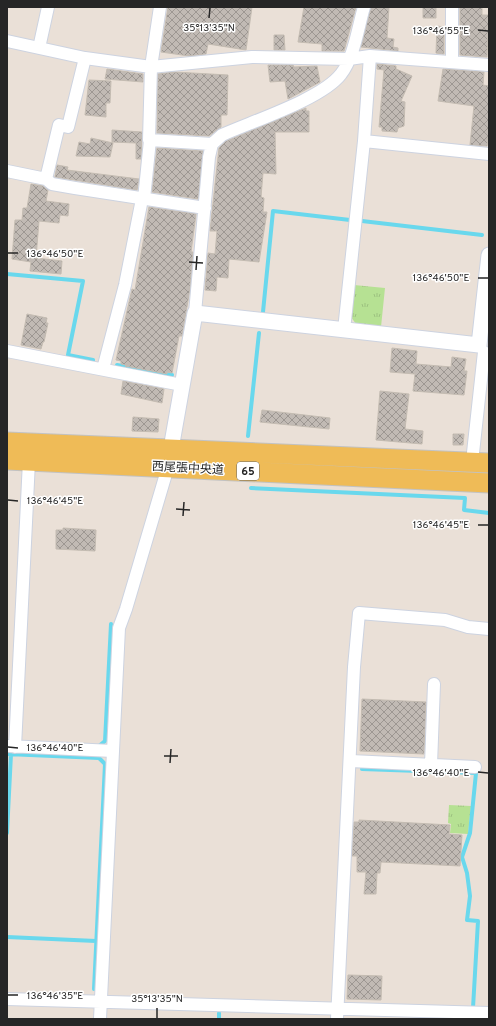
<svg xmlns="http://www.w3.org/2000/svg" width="496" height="1026" font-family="Overpass,'Noto Sans JP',sans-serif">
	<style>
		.grass { fill: url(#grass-tufts) }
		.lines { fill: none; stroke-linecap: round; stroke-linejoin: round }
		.stream { stroke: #69d8ed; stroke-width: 4 }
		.building { fill: url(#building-cross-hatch); stroke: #c4bcb2 }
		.minor-casing { stroke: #cdd3e0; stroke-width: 14 }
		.tertiary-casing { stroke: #cdd3e0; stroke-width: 17 }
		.primary-casing { stroke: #c2c2c2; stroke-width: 21 }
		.minor { stroke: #fff; stroke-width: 12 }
		.tertiary { stroke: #fff; stroke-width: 15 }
		.primary { stroke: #efbb57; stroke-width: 19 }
		.ticks { fill: none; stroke: #262626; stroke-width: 1.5 }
		.labels { text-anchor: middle; stroke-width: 3; stroke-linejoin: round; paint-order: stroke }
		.shield { fill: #fff; stroke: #676767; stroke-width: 1 }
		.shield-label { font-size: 11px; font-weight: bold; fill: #262626 }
		.street-label { font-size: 12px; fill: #262626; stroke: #fff }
		.ticks-label { font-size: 10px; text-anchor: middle; fill: #262626; stroke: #fff; stroke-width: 3; stroke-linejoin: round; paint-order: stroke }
	</style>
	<defs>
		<pattern id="grass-tufts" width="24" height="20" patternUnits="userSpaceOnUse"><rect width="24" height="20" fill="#b6e193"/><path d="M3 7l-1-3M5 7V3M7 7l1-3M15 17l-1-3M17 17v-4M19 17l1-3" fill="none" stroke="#9cc17f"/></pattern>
		<pattern id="building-cross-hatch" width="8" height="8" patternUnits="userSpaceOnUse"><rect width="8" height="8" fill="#c1bab4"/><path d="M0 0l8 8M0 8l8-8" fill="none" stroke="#9d9792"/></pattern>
	</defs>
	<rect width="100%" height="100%" fill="#eae0d7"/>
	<!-- grass -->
	<path class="grass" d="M354 285 385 288 381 327 356 324 351 317Z
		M449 805 471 806 468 834 450 833 451 824 448 823Z"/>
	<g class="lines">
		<!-- stream -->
		<path class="stream" d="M362 221 482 235
			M7 274 83 281 68 355 93 360
			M263 312 273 211 350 220
			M117 365 172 375
			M248 436 259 333
			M251 488 465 498 464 510 489 513
			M99 746 105 741 111 624
			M7 754 99 758 105 764 94 989
			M362 769 476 773 470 833 462 857 467 873 470 896 467 920 478 921 473 1008
			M7 833 11 754
			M7 937 96 941
			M219 1019V1013"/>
	</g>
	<!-- building -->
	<path class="building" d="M168 7H252L246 50 208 44 206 54 189 56 161 52Z
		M304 7H356L344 51H322V44L298 42Z
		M371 7H389L387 38 394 39 393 47 398 48V51L361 47Z
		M423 7H436V18H423Z
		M460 7H482V15H489L487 57 460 55Z
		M437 26 444 27V54L436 53Z
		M274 35H284L285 50H274Z
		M377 64 396 66V69L412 76 401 101 405 102 404 126 398 128 397 132 382 131V127H379L384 70 377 69Z
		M268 65H293L294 67 317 66 320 82 288 99 285 81 270 82Z
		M107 69 143 74V82L105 79Z
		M443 69 484 72 483 85 489 86V132L487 146 470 145 474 106 438 101Z
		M174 72 228 75 227 115H221V127L209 136 157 133 158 74Z
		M89 80 111 81 110 103H106V117L85 115Z
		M306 108V111H309V132H275L276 174 263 173 261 197 264 198 263 212H267L259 262 229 259 228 278 217 277 216 291 205 290 208 253 215 254 217 231H210L219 148 226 141Z
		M112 130 142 132 141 159H136V143L112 142Z
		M91 138 113 143 110 157 76 156 79 142 90 144Z
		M157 148 203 151 198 199 152 192Z
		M57 165 68 167 67 170 139 179 137 190 55 177Z
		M31 184 43 186 48 190 46 201 69 204 68 216 60 215 59 223 39 221 36 258 62 261 61 274 30 271 31 262 12 259 15 220H22L23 208H27Z
		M149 207 196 214 191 252H193L190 289 182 336H179L172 373 167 372V374L125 366 126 365 121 364V361L116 360 132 289 135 290Z
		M27 314 47 318 46 323H48L44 342H43L41 349 21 345Z
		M392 348 417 351 416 364 451 367 452 357 466 359 464 371H467L464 395 413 391 415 374 390 372Z
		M123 381 164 389 162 403 121 394Z
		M380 391 409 394 405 429 423 431 422 444 376 440Z
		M262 410 330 418 329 429 260 422Z
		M133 417 159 419 158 432 132 431Z
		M453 434H464L463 445H453Z
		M63 528 96 530 95 551 56 549V530H63Z
		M362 699 426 702 424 754 360 751Z
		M359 820 450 825 449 834 462 835 460 866 381 862 380 873H377L376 894H364L366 872H357V856H352L354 822H359Z
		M348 975 382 976 381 1000 347 999Z"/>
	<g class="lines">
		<defs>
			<path id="minor" d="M7 41 85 58 151 67 252 57 349 59 370 56 489 65
				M39 48 48 7
				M452 62V7
				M150 140 212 144
				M364 141 489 154
				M7 171 46 179 52 184 75 188 205 208
				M46 179 59 125 68 127 85 58
				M144 199 150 140H149L151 67 160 7
				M195 313 209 157 212 144 222 135C253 121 322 99 341 74 354 58 358 27 364 7
				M344 330 364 141 370 56
				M7 351 182 385
				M103 369 125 285 142 199
				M472 462 484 352
				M7 746 113 751
				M15 747 29 461
				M351 761 475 767
				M431 765 434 684
				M7 999 489 1013
				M100 1019 119 628 126 609 168 467
				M337 1019 354 667 359 613 445 620 468 627 489 629"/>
			<path id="tertiary" d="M169 460 195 313 479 345 489 255"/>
			<path id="primary" d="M7 442 489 463
				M7 460 489 483"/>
		</defs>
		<!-- minor casing -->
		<use href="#minor" class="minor-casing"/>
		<!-- tertiary casing -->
		<use href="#tertiary" class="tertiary-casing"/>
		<!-- primary casing -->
		<use href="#primary" class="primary-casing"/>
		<!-- minor -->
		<use href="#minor" class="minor"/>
		<!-- tertiary -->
		<use href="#tertiary" class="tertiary"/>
		<!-- primary -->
		<use href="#primary" class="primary"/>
	</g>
	<!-- ticks -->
	<path class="ticks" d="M209 18 210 8M478 30 488 31M8 253H18M189 262 203 263M196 270 197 256M478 278H488M8 500 18 501M176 509 190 510M183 516 184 502M478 525H488M8 747 18 748M164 756H178M170 763 171 749M478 772 488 773M8 995H18M157 1018V1008"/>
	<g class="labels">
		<!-- shield labels -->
		<rect class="shield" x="237" y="462" width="22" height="18" rx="3"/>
		<g class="shield-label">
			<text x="248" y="475">65</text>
		</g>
		<!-- street labels -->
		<g class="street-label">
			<text transform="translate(188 468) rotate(3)" y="4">西尾張中央道</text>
		</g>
	</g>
	<g class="ticks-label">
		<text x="209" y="31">35°13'35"N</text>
		<text x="441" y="34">136°46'55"E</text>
		<text x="55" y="257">136°46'50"E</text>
		<text x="441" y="281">136°46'50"E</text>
		<text x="55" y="504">136°46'45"E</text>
		<text x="441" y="528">136°46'45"E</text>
		<text x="55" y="751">136°46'40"E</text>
		<text x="441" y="776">136°46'40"E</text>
		<text x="55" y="999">136°46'35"E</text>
		<text x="157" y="1002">35°13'35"N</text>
	</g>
	<!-- border -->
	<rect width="496" height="1026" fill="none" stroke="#262626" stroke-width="16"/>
</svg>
